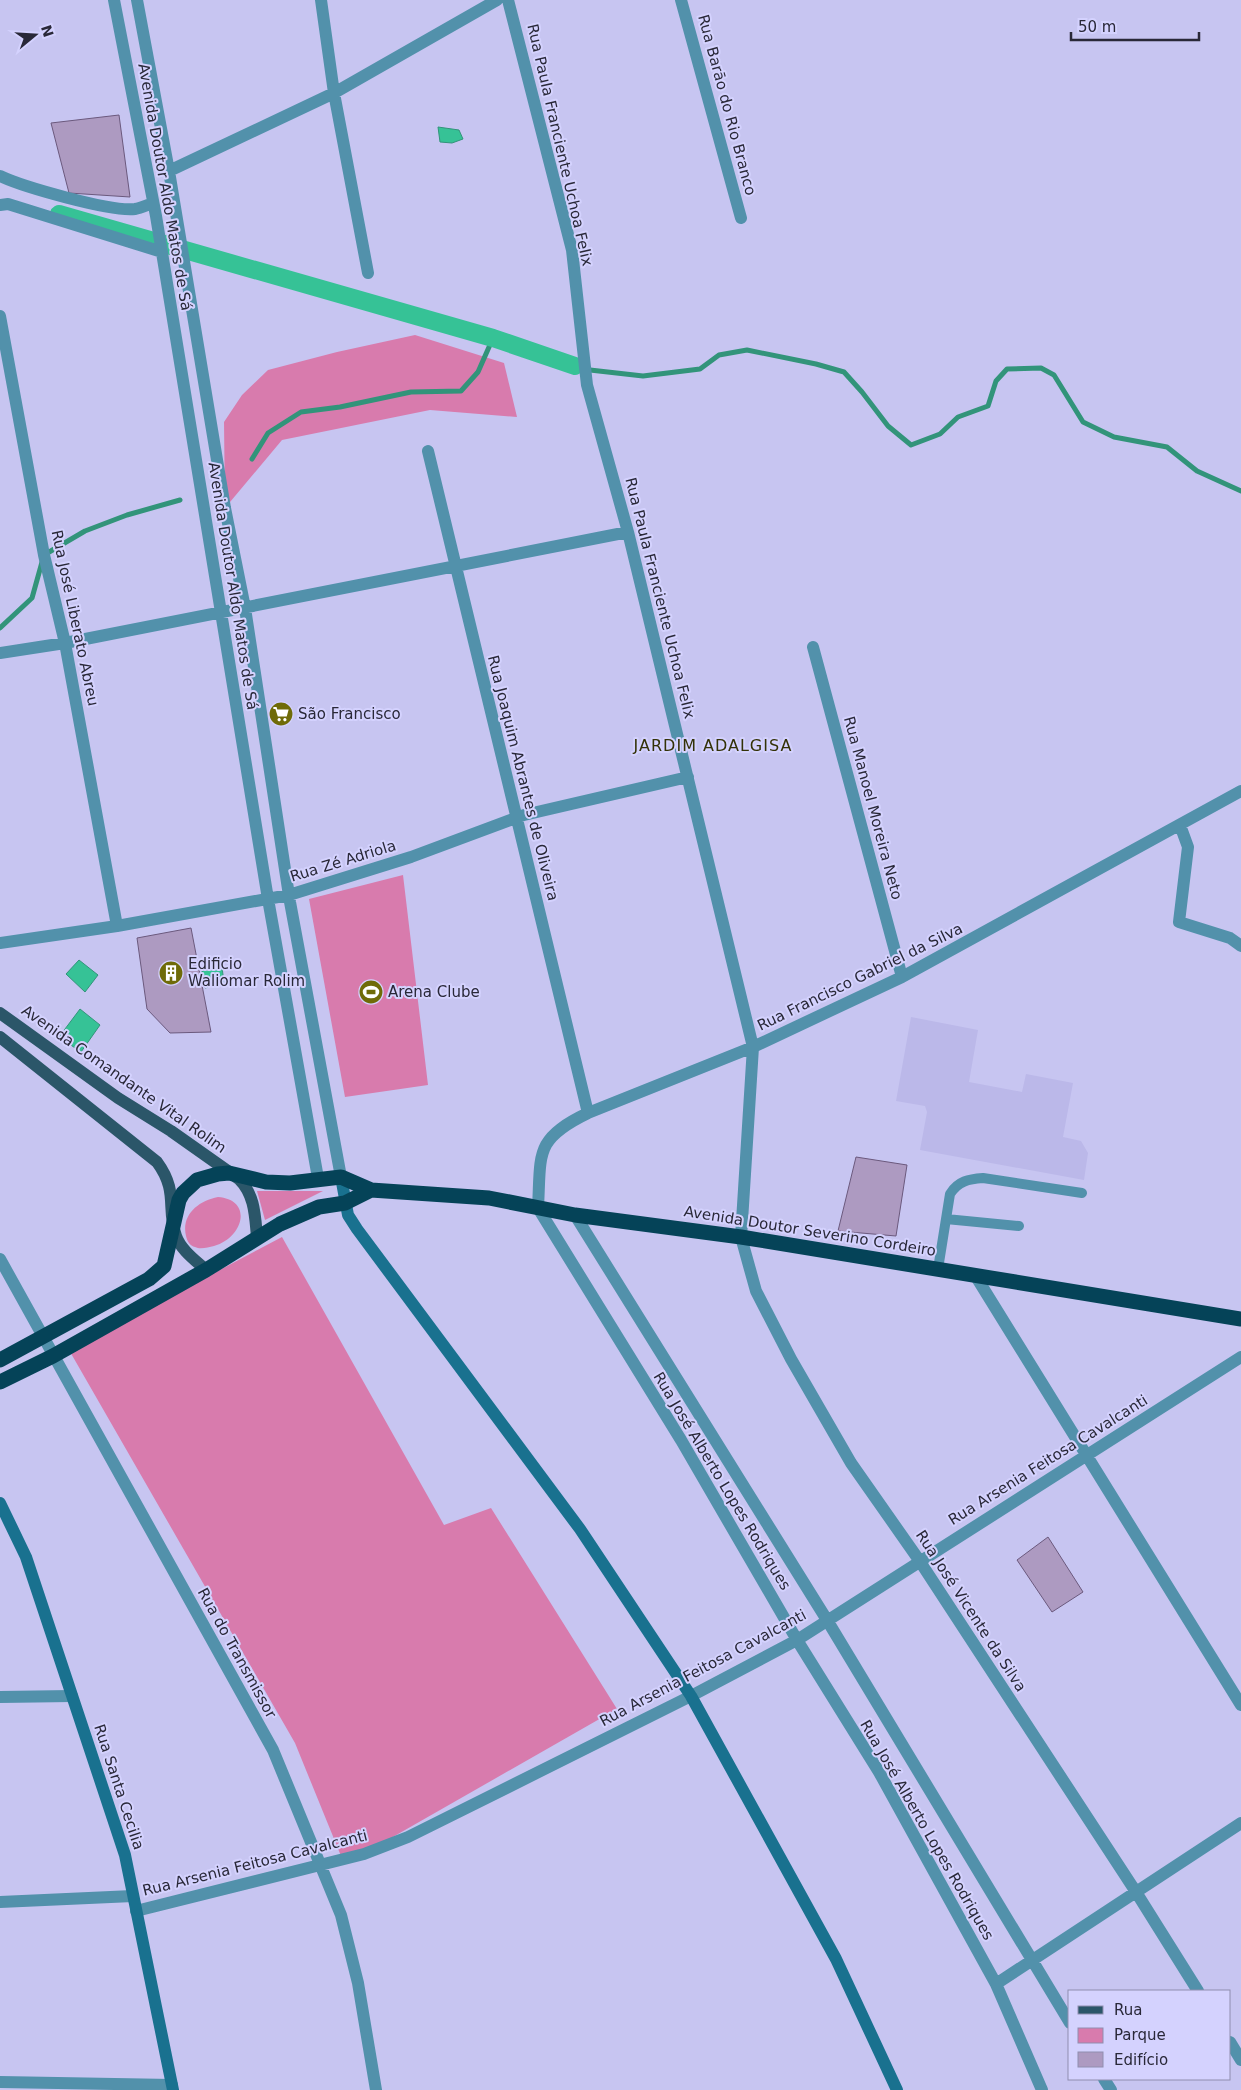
<svg xmlns="http://www.w3.org/2000/svg" width="1241" height="2090" font-family="'DejaVu Sans',sans-serif">
	<style>
		.built { fill: #bbb8e9 }
		.green { fill: #d87bad }
		.water { fill: #36c296; stroke: #32947a }
		.lines { fill: none; stroke-linecap: round; stroke-linejoin: round }
		.stream { stroke: #32947a; stroke-width: 5 }
		.canal { stroke: #36c296; stroke-width: 18 }
		.building { fill: #ad9ac1; stroke: #6b597d }
		.lane { stroke: #5291ab; stroke-width: 10 }
		.street { stroke: #5291ab; stroke-width: 12 }
		.secondary { stroke: #19718f; stroke-width: 12 }
		.primary { stroke: #2b5669; stroke-width: 12 }
		.highway { stroke: #054358; stroke-width: 15 }
		.labels { text-anchor: middle; stroke-width: 4; stroke-linejoin: round; paint-order: stroke }
		.street-label { font-size: 15px; fill: #292838; stroke: #d4d2fe }
		.poi-label { font-size: 15px; fill: #292838; stroke: #d4d2fe; text-anchor: start }
		.neighbourhood-label { font-size: 16px; letter-spacing: 1px; fill: #333207; stroke: #d4d2fe }
	</style>
	<rect width="100%" height="100%" fill="#c7c5f1"/>
	<!-- built -->
	<path class="built" d="M911 1017 978 1030 969 1082 1022 1092 1026 1074 1073 1083 1063 1137 1081 1141 1088 1153 1084 1180 920 1150 927 1112 925 1106 896 1101Z"/>
	<!-- green -->
	<path class="green" d="M415 335 504 363 517 417 430 410 282 440 225 508 224 422 242 395 268 370 337 352Z
		M403 875 428 1085 345 1097 309 899Z
		M257 1191H323L265 1220Z
		M218 1197C254 1200 243 1238 214 1246 208 1247 201 1250 195 1247 190 1246 187 1241 186 1236 181 1215 198 1201 218 1197Z
		M282 1237 444 1525 491 1508 617 1709 370 1850 341 1856 295 1743 69 1350Z"/>
	<!-- water -->
	<path class="water" d="M438 127 459 130 463 139 452 143 440 142Z
		M79 960 98 975 85 992 66 974Z
		M222 967 224 983 205 988 202 971Z
		M80 1009 100 1025 81 1052 59 1037Z"/>
	<g class="lines">
		<!-- stream -->
		<path class="stream" d="M590 370 643 376 700 369 719 355 747 350 816 364 844 372 862 392 888 426 911 445 940 434 958 417 988 406 996 381 1007 369 1041 368 1054 375 1083 422 1114 437 1167 447 1197 471 1241 491
			M252 459 268 433 301 412 340 407 411 392 461 391 478 372 493 338
			M0 628 32 598 44 555 85 531 127 515 180 500"/>
		<!-- canal -->
		<path class="canal" d="M59 214 493 338 575 366"/>
	</g>
	<!-- building -->
	<path class="building" d="M119 115 130 197 69 193 51 123Z
		M191 928 211 1032 170 1033 147 1009 137 938Z
		M856 1157 907 1165 896 1236 838 1231Z
		M1048 1537 1083 1592 1052 1612 1017 1560Z"/>
	<g class="lines">
		<!-- lane -->
		<path class="lane" d="M946 1219 1019 1226
			M938 1269 950 1194C958 1181 969 1179 983 1178L1082 1193"/>
		<!-- street -->
		<path class="street" d="M114 0 156 216 268 899 318 1178
			M137 0 169 171 225 508 245 608 290 902 341 1177
			M321 0 334 93 368 273
			M508 0 572 250 587 385 628 532 753 1047 741 1237 756 1291 791 1359 851 1463 919 1560 1136 1892 1198 1991
			M681 0 741 218
			M169 171 334 93 497 0
			M0 176C23 187 111 212 135 209 141 208 147 205 153 203
			M0 205 8 204 162 252
			M0 316 44 555 65 643 117 926
			M428 451 588 1113
			M813 647 902 977
			M0 653 65 643 628 532
			M1180 825 1188 847 1179 922 1230 938 1241 946
			M0 943 117 926 289 895 411 857 524 815 688 777
			M575 1215 827 1620 1070 2023
			M0 1259 273 1750 341 1915 358 1983 376 2090
			M975 1275 1241 1705
			M0 1697 72 1696
			M0 1902 133 1896
			M136 1911 364 1854 408 1837 691 1696 797 1640 1241 1357
			M996 1984 1241 1823
			M1230 2042 1241 2060
			M1104 2079 1111 2090
			M0 2082 172 2085
			M1042 2090 996 1984 879 1772 797 1640 681 1440 538 1208C541 1153 534 1139 588 1113L753 1047 902 977 1241 791"/>
		<!-- secondary -->
		<path class="secondary" d="M341 1177 348 1215 357 1229 580 1529 691 1696 836 1959 897 2090
			M0 1503 26 1557 125 1855 173 2090"/>
		<!-- primary -->
		<path class="primary" d="M0 1013 118 1098 171 1131 239 1179C255 1195 255 1216 257 1237
			M0 1037 157 1162C179 1192 166 1208 176 1236 181 1250 195 1260 206 1270"/>
		<!-- highway -->
		<path class="highway" d="M0 1360 149 1279 164 1266 179 1200 183 1193 197 1180 218 1174 229 1173 266 1182 290 1183 341 1177 371 1190 489 1198 575 1215 741 1237 1241 1319
			M0 1382 53 1356 206 1270 280 1224 319 1207 345 1203 371 1190"/>
	</g>
	<!-- icons -->
	<defs>
		<symbol id="supermarket-disc" viewBox="-11 -11 22 22"><circle r="9.5" fill="#6f6b08" stroke="#d4d2fe"/><path d="M-6-5.5h2.5l.6 2H6L4.5 2H-2.5L-4.4-4H-6ZM-1.5 3.2a1.3 1.3 0 1 0 .1 0ZM3 3.2a1.3 1.3 0 1 0 .1 0Z" fill="#fff"/></symbol>
		<symbol id="building-disc" viewBox="-11 -11 22 22"><circle r="9.5" fill="#6f6b08" stroke="#d4d2fe"/><path d="M-4-6H4V6H1V3H-1V6H-4ZM-2.5-4.3h1.7v1.8h-1.7ZM.8-4.3h1.7v1.8H.8ZM-2.5-1h1.7V.8h-1.7ZM.8-1h1.7V.8H.8Z" fill="#fff"/></symbol>
		<symbol id="stadium-disc" viewBox="-11 -11 22 22"><circle r="9.5" fill="#6f6b08" stroke="#d4d2fe"/><path d="M0-5a6.5 5 0 1 0 0 10a6.5 5 0 1 0 0-10ZM-3.5-1.8h7v3.6h-7Z" fill="#fff"/></symbol>
	</defs>
	<g fill-rule="evenodd">
		<use href="#supermarket-disc" x="267" y="700" width="28" height="28"/>
		<use href="#building-disc" x="157" y="959" width="28" height="28"/>
		<use href="#stadium-disc" x="357" y="978" width="28" height="28"/>
	</g>
	<g class="labels">
		<!-- street labels -->
		<g class="street-label">
			<text transform="translate(727 105) rotate(75)" y="5">Rua Barāo do Rio Branco</text>
			<text transform="translate(560 145) rotate(77)" y="5">Rua Paula Franciente Uchoa Felix</text>
			<text transform="translate(165 187) rotate(80)" y="5">Avenida Doutor Aldo Matos de Sá</text>
			<text transform="translate(233 586) rotate(81)" y="5">Avenida Doutor Aldo Matos de Sá</text>
			<text transform="translate(660 598) rotate(76)" y="5">Rua Paula Franciente Uchoa Felix</text>
			<text transform="translate(75 618) rotate(78)" y="5">Rua José Liberato Abreu</text>
			<text transform="translate(523 778) rotate(76)" y="5">Rua Joaquim Abrantes de Oliveira</text>
			<text transform="translate(873 808) rotate(75)" y="5">Rua Manoel Moreira Neto</text>
			<text transform="translate(343 861) rotate(-17)" y="5">Rua Zé Adriola</text>
			<text transform="translate(860 977) rotate(-26)" y="5">Rua Francisco Gabriel da Silva</text>
			<text transform="translate(124 1079) rotate(35)" y="5">Avenida Comandante Vital Rolim</text>
			<text transform="translate(810 1231) rotate(9)" y="5">Avenida Doutor Severino Cordeiro</text>
			<text transform="translate(1048 1460) rotate(-32)" y="5">Rua Arsenia Feitosa Cavalcanti</text>
			<text transform="translate(722 1481) rotate(59)" y="5">Rua José Alberto Lopes Rodriques</text>
			<text transform="translate(971 1611) rotate(57)" y="5">Rua José Vicente da Silva</text>
			<text transform="translate(237 1653) rotate(61)" y="5">Rua do Transmissor</text>
			<text transform="translate(703 1668) rotate(-28)" y="5">Rua Arsenia Feitosa Cavalcanti</text>
			<text transform="translate(119 1787) rotate(72)" y="5">Rua Santa Cecilia</text>
			<text transform="translate(927 1830) rotate(60)" y="5">Rua José Alberto Lopes Rodriques</text>
			<text transform="translate(255 1863) rotate(-14)" y="5">Rua Arsenia Feitosa Cavalcanti</text>
		</g>
		<!-- poi labels -->
		<g class="poi-label">
			<text x="298" y="719">São Francisco</text>
			<text x="188" y="969">Edificio<tspan x="188" dy="17">Waliomar Rolim</tspan></text>
			<text x="388" y="997">Arena Clube</text>
		</g>
		<!-- neighbourhood labels -->
		<g class="neighbourhood-label">
			<text x="713" y="751">JARDIM ADALGISA</text>
		</g>
	</g>
	<!-- legend -->
	<rect x="1068" y="1990" width="162" height="90" fill="#d4d2fe" stroke="#908eaf"/>
	<rect x="1078" y="2006" width="25" height="8" fill="#2b5669" stroke="#908eaf"/>
	<text x="1114" y="2015" font-size="15" fill="#292838">Rua</text>
	<rect x="1078" y="2028" width="25" height="15" fill="#d87bad" stroke="#908eaf"/>
	<text x="1114" y="2040" font-size="15" fill="#292838">Parque</text>
	<rect x="1078" y="2052" width="25" height="15" fill="#ad9ac1" stroke="#908eaf"/>
	<text x="1114" y="2065" font-size="15" fill="#292838">Edifício</text>
	<!-- north arrow -->
	<g transform="translate(35 35) rotate(72)" stroke="#d4d2fe" stroke-width="4" paint-order="stroke">
	<path d="M0-4L9 19L0 12L-9 19Z" fill="#292838"/>
	<text y="-8" font-size="14" font-weight="bold" text-anchor="middle" fill="#292838">N</text>
	</g>
	<!-- scale -->
	<path d="M1071 32v8h128v-8" fill="none" stroke="#292838" stroke-width="2.5"/>
	<text x="1078" y="32" font-size="15" fill="#292838" stroke="#d4d2fe" stroke-width="4" paint-order="stroke">50 m</text>
</svg>
